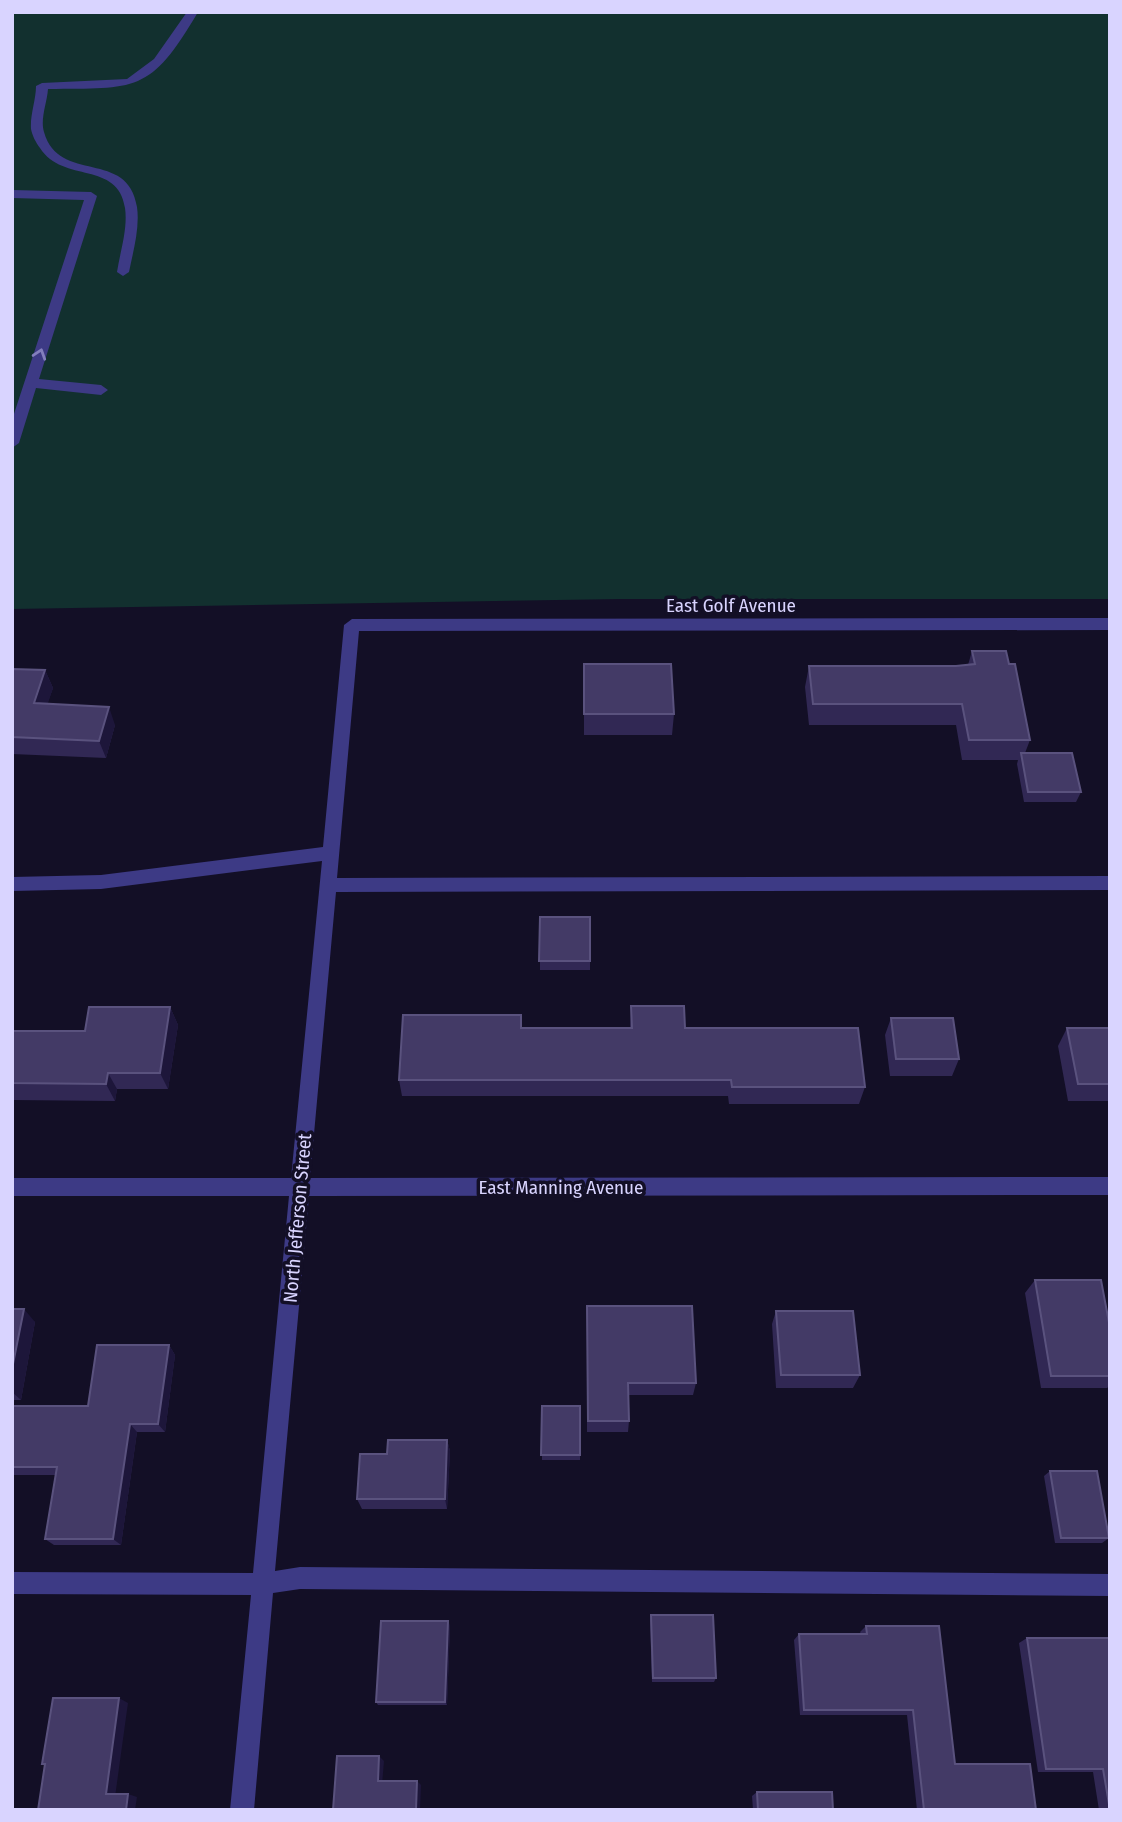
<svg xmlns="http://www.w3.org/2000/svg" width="1122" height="1822" font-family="'Fira Sans Condensed',sans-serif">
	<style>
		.green { fill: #12302f }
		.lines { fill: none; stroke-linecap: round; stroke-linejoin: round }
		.minor { fill: #3d3a85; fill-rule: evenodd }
		.wall { fill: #312854 }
		.shaded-wall { fill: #1d163a }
		.building { fill: #433a66; stroke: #5a527e; stroke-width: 2 }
		.oneway { stroke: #837fbc }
		.labels { text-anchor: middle; stroke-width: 7; stroke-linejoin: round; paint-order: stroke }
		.street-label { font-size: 19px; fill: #d9d4ff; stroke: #130f26 }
	</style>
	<rect width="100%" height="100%" fill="#130f26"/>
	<!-- green -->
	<path class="green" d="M12 12H1110V599H621L12 609Z"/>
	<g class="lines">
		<!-- minor -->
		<path class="minor" d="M187 12H198C150 94 136 88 48 89 47 103 40 119 44 132 59 185 128 148 137 207 140 228 133 252 129 272L123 276 117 272C120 252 128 229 125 208 118 160 63 184 40 148 36 143 32 135 31 129 30 115 36 100 36 86L42 83 127 79 154 59Z
			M12 190 91 192 97 196 39 379 101 385 108 390 101 395 36 388 19 443 12 448V420L84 200 12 198Z
			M1110 618V630L359 631 337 878 1110 876V890L336 892 310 1178 1110 1177V1195L309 1196 275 1571 300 1567 1110 1574V1596L300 1589 273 1593 254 1810H230L251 1595 12 1594V1572L253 1573 289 1196H12V1178H291L322 861 101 889 12 891V877L101 875 323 847 344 625 352 619Z"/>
	</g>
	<!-- wall -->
	<path class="wall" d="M972 651 1009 664 1030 740 1025 753 1081 792 1076 802H1024L1017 764 1018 760H962L956 725H809L805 687 809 666H956L968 665Z
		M584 664 674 714 672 735H584Z
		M12 669 45 670 53 688 47 704 115 725 106 758 12 754Z
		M540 917H590V970H540Z
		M631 1006 685 1028 865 1087 859 1104H729L728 1096H402L399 1080 521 1028H630Z
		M170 1007 178 1025 168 1089H117L115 1101 12 1100V1031H85Z
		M891 1018 959 1059 952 1076H890L885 1035Z
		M1067 1028H1110V1101H1068L1058 1046Z
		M1035 1280 1110 1328V1386L1107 1388H1041L1025 1293Z
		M587 1306 696 1383 693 1395H629V1421L628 1432H587Z
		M12 1309 35 1322 21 1400H12Z
		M776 1311 860 1375 853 1388H776L772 1324Z
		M169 1345 175 1355 165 1432H137L121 1545H54L45 1539 56 1475H12V1406H88Z
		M542 1406H580V1460H542Z
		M447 1440 450 1451 447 1509H362L357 1499 387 1454Z
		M1050 1471 1109 1538 1102 1543H1055L1044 1476Z
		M651 1615 716 1678 714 1682H652L650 1619Z
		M450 1625 447 1705H378L376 1702Z
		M866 1626 955 1764 1036 1810H917L907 1715H800L794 1640 799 1634H861L860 1632Z
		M1027 1638H1110V1810H1099L1093 1772H1038L1019 1643Z
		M757 1792 833 1810H753L752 1796Z"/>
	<!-- shaded-wall -->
	<path class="shaded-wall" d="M45 670 53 688 42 721 34 703Z
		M109 707 115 725 106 758 99 741Z
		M170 1007 178 1025 168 1089 160 1073Z
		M108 1073 117 1089 115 1101 106 1084Z
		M24 1309 35 1322 21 1400 12 1392V1369Z
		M169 1345 175 1355 165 1432 158 1424Z
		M130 1424 137 1432 121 1545 113 1539Z
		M447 1440 450 1451 447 1509 445 1499Z
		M448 1621 450 1625 447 1705 445 1702Z
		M119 1698 128 1703 115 1797 106 1794Z
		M379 1756 384 1761 382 1785 378 1781Z
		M417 1781 421 1785 420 1810H416Z
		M128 1794 137 1797 135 1810H126Z"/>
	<!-- building -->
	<path class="building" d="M972 651H1006L1009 664H1015L1030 740H969L962 704H813L809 666H956L975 664Z
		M584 664H671L674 714H584Z
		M12 669 45 670 34 703 109 707 99 741 12 737Z
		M1021 753H1072L1081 792H1028Z
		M540 917H590V961H539Z
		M631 1006H684L685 1028H858L865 1087H732L731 1080H399L403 1015H521V1028H632Z
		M89 1007H170L160 1073H108L106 1084 12 1083V1031H85Z
		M891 1018H953L959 1059H896Z
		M1067 1028H1110V1084H1078Z
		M1035 1280H1101L1110 1328V1376H1051Z
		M587 1306H692L696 1383H628L629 1421H588Z
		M12 1309H24L12 1369Z
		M776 1311H853L860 1375H781Z
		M97 1345H169L158 1424H130L113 1539H45L57 1467H12V1406H88Z
		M542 1406H580V1455H541Z
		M388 1440H447L445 1499H357L360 1454H387Z
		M1050 1471H1097L1109 1538H1061Z
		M651 1615H713L716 1678H653Z
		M381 1621H448L445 1702H376Z
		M866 1626H939L955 1764H1030L1036 1810H924L913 1710H804L799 1634H867Z
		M1027 1638H1110V1810L1103 1769H1046Z
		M53 1698H119L106 1794H128L126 1810H38L45 1764H42Z
		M337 1756H379L378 1781H417L416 1810H333Z
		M757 1792H832L833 1810H758Z"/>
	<!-- one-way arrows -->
	<defs><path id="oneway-chevron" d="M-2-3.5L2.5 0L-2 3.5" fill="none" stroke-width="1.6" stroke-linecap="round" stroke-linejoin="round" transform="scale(1.75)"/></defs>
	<use class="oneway" href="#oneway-chevron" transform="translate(40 354) rotate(-72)"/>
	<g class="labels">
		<!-- street labels -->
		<g class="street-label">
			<text x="731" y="612">East Golf Avenue</text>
			<text x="561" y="1194">East Manning Avenue</text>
			<text transform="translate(297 1218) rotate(-85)" y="7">North Jefferson Street</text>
		</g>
	</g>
	<!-- border -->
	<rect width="1122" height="1822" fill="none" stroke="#d9d4ff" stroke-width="28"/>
</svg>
